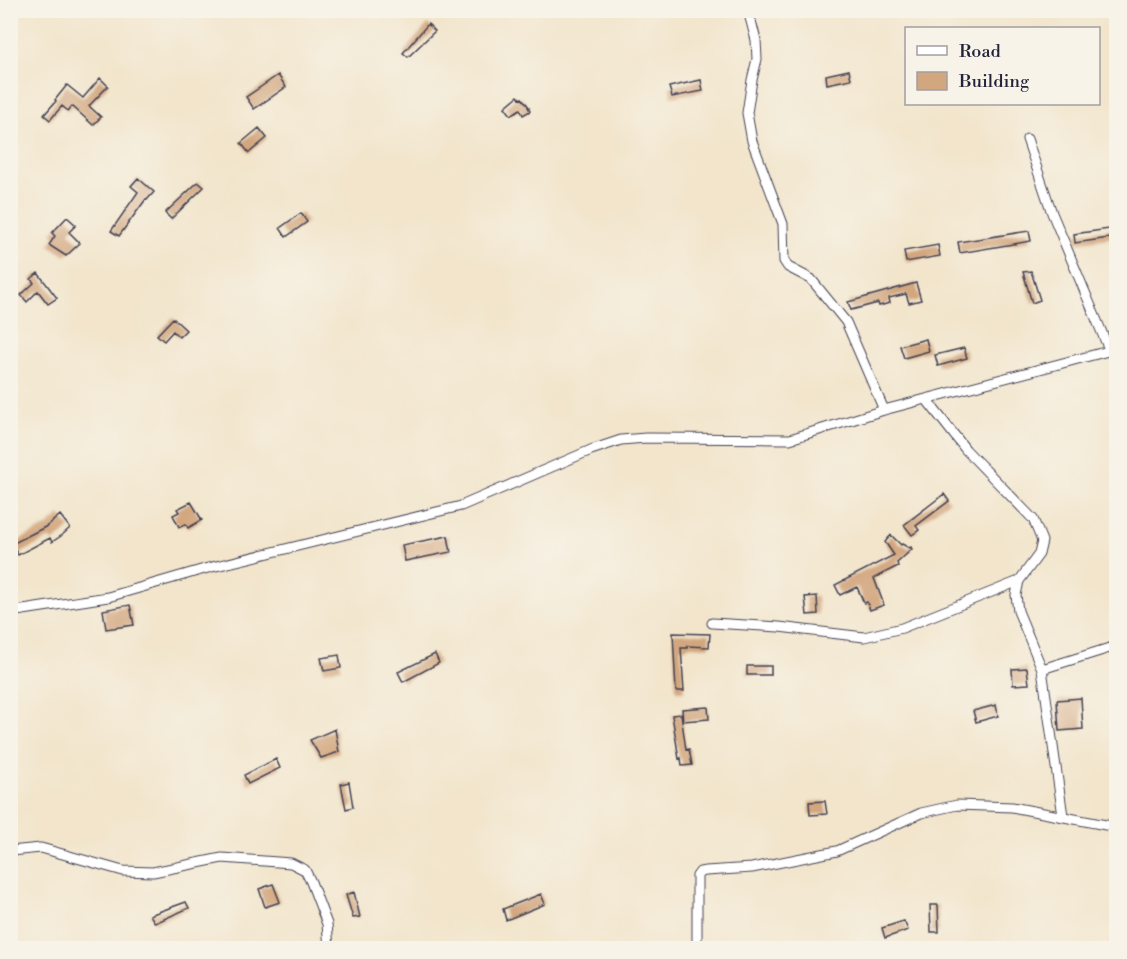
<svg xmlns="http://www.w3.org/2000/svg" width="1127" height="959" font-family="'Libre Bodoni',serif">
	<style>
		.building { fill: #d2a67e }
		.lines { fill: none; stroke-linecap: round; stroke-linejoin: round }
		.street-casing { stroke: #413f51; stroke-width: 11 }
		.street { stroke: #fff; stroke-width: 9 }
	</style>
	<rect width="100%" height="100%" fill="#f7f3e8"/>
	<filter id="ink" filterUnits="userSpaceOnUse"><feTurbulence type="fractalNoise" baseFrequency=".0167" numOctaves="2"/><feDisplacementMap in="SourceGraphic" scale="12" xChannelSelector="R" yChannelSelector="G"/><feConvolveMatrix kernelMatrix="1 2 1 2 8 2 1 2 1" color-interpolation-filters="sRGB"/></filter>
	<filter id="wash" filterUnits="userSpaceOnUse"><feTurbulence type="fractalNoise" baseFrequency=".008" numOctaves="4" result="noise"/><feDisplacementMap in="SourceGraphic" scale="24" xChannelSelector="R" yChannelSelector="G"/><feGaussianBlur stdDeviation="1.35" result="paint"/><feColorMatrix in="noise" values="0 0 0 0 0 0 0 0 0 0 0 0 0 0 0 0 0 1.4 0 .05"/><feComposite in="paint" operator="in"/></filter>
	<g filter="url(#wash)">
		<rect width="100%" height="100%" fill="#f2e5cc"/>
		<g id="blocks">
			<!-- building -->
			<path class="building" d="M428 24 435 31 408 57 403 53Z
				M849 70 851 79 827 84 826 75Z
				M278 75 286 87 254 109 246 97Z
				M100 78 108 86 89 106 101 117 93 125 72 106 68 111 62 106 50 120 44 115 56 101 55 100 67 85 83 98Z
				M701 80 703 91 672 97 669 87Z
				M518 96 520 99 522 98 529 107H528L530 111 523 115 520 109 511 115 505 107Z
				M259 128 267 138 249 153 241 143Z
				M138 178 154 192 147 200 146 199 119 236 111 231 138 192 131 186Z
				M198 182 204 187 171 219 165 213Z
				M301 213 307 222 286 237 280 228Z
				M67 217 76 225 69 232 80 243 66 256 49 245 55 236 52 233Z
				M1116 228V237L1075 243 1074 234Z
				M1029 231 1031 241 960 253 958 242Z
				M938 245 940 256 906 262 904 251Z
				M1031 271 1040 300 1032 303 1023 272Z
				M38 273 57 298 48 304 38 291 27 302 21 295 34 283 31 279Z
				M916 283 921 300 909 303 906 294 889 298 890 303 879 306 878 303 851 310 848 302Z
				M173 318 186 330 179 337 173 331 164 341 157 335Z
				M926 339 929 351 904 358 900 346Z
				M964 348 967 358 938 366 935 355Z
				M944 494 949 501 916 526 919 530 912 535 904 525Z
				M191 502 202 520 188 528 186 524 179 527 173 515 179 512 177 509Z
				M60 515 70 528 61 536 52 542 50 538 18 555 12 544 47 526Z
				M891 535 901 545 902 544 909 548 911 547 912 549 897 563 898 566 874 578 884 605 870 610 867 602 864 603 857 587 840 595 835 585 894 555 885 542Z
				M448 536 451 552 405 561 402 545Z
				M817 596 818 614 807 615 805 597Z
				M130 605 134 625 106 629 103 610Z
				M673 633 710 634 709 647 687 646V648H681L684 691H676Z
				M435 654 439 663 403 682 398 672Z
				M339 655 341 668 324 671 321 658Z
				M747 666H771V675H747Z
				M1027 668 1029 684 1013 685 1012 669Z
				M1081 698 1083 729 1059 731 1057 700Z
				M996 705 998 716 976 722 973 711Z
				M708 707 709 719 683 721 682 709Z
				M681 714 686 750 689 749 692 765 682 766 681 758 679 759 672 715Z
				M335 729 339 752 321 758 310 740Z
				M276 759 280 768 248 784 244 775Z
				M349 782 353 807 346 809 341 784Z
				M825 801 827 814 810 815 809 802Z
				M273 884 280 902 265 907 259 889Z
				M354 892 360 917 353 918 346 895Z
				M541 894 545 904 506 920 503 909Z
				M186 902 189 908 155 923 150 915Z
				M930 905H938L939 932H931Z
				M904 921 908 930 885 938 882 928Z"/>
		</g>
	</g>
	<g filter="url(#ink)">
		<use href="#blocks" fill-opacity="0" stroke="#413f51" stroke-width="1.5"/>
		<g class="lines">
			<defs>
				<path id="street" d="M748 10 756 40 757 59 752 80 747 113 752 141 783 224 784 261 788 267 811 279 846 322 884 410
					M1027 139 1052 213 1110 352
					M926 399 966 450 1033 519 1042 541 1039 554 1019 581 1016 595 1018 611 1042 669 1063 816
					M10 612 108 597 208 568 461 506 591 450 621 440 646 438 790 439 884 410 1116 349
					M712 623 779 627 864 637 902 628 1019 581
					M1042 669 1116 646
					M10 851 41 848 123 871 153 872 222 858 291 863 305 870 311 882 327 924 329 948
					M697 948V876L700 872 706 871 752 868 837 851 921 813 957 805 1012 807 1111 826 1116 825"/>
			</defs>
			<!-- street casing -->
			<use href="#street" class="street-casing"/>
			<!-- street -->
			<use href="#street" class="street"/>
		</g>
	</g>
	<!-- margin -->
	<rect width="1127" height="959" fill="none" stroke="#f7f3e8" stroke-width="36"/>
	<!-- legend -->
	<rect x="905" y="27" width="195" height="78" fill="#f7f3e8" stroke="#a29fa3" stroke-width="1.5"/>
	<rect x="917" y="46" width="30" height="9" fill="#ffffff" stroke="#a29fa3" stroke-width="1.5"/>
	<text x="959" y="57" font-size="18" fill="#22223b">Road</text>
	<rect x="917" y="72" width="30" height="18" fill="#d2a67e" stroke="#a29fa3" stroke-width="1.5"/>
	<text x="959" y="87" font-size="18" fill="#22223b">Building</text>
</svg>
